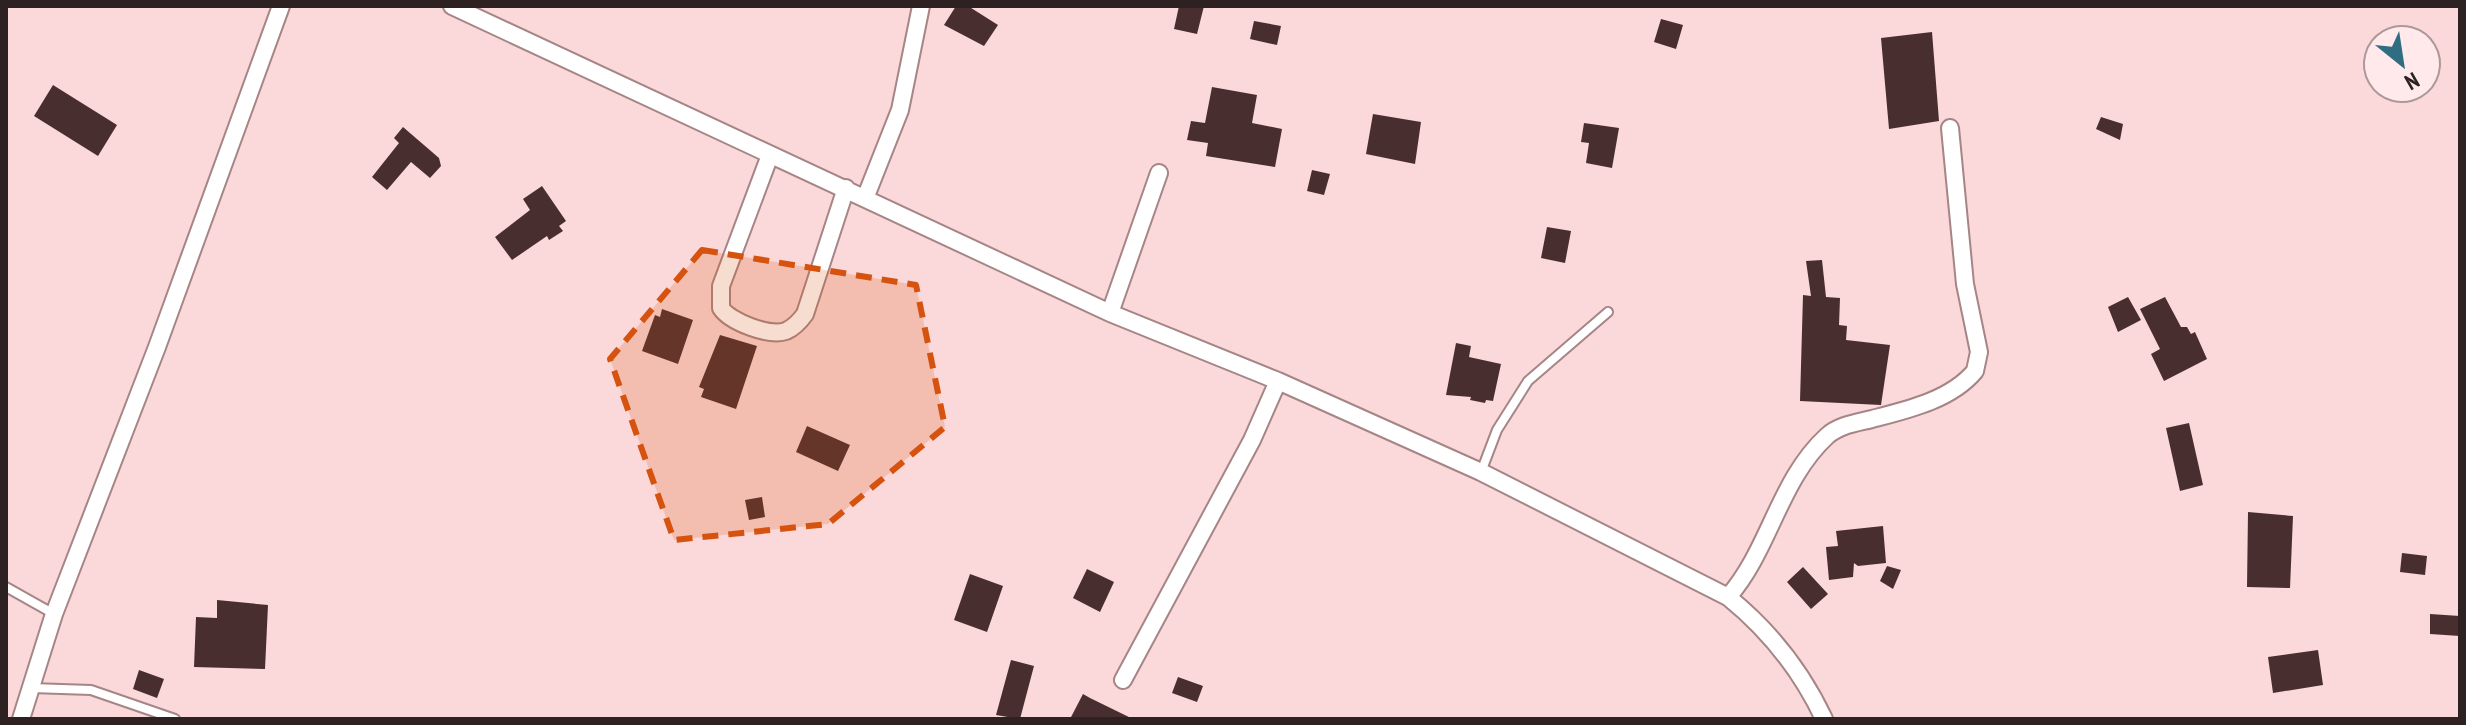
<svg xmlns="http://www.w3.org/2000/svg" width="2466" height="725" font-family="'PT Sans Narrow',sans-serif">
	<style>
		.building { fill: #492e30 }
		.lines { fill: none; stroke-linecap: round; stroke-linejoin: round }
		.lane-casing { stroke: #a58586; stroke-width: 12 }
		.street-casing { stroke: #a58586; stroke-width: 20 }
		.lane { stroke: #fff; stroke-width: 8 }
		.street { stroke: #fff; stroke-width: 16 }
		.marked { fill: #d5530e; fill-opacity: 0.2; stroke: #d5530e; stroke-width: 6; stroke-dasharray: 16 10; stroke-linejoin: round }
	</style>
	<rect width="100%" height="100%" fill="#fbd8d9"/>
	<!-- building -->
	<path class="building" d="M956 6H968L998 25 984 46 944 25Z
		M1179 6H1204L1197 34 1174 29Z
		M1661 19 1683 25 1676 49 1654 42Z
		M1254 21 1281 26 1277 45 1250 39Z
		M1932 32 1939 121 1889 129 1881 38Z
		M53 85 117 125 98 156 34 116Z
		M1212 87 1257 95 1252 123 1282 129 1275 167 1206 156 1208 143 1187 140 1191 121 1205 123Z
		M1373 114 1421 122 1415 164 1366 154Z
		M2101 117 2123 124 2120 140 2096 129Z
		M1584 123 1619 128 1612 168 1586 163 1589 143 1581 142Z
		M403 127 439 158 441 166 430 178 411 162 387 190 372 177 399 143 394 138Z
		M1312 170 1330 174 1324 195 1307 191Z
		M542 186 566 221 559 226 563 231 549 240 547 236 512 260 495 237 530 210 523 199Z
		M1547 227 1571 231 1565 263 1541 258Z
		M1822 260 1826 297 1840 298 1839 325 1847 326 1846 340 1890 345 1881 405 1800 401 1803 295 1811 296 1806 261Z
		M2128 297 2141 320 2118 332 2108 307Z
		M2165 297 2181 327H2187L2191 334 2195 332 2207 359 2164 381 2151 354 2160 349 2140 309Z
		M662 309 693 320 678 364 642 351 655 315 660 317Z
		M720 335 757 346 736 409 701 397 704 389 699 387Z
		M1456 343 1471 346 1469 357 1501 364 1493 401 1486 400 1485 403 1470 400 1471 397 1446 395Z
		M2189 423 2203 485 2180 491 2166 428Z
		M807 426 850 445 838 471 796 452Z
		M762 497 765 517 749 520 745 500Z
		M2248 512 2293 516 2290 588 2247 587Z
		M1883 526 1886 563 1858 566 1854 563 1853 577 1829 580 1826 547 1838 546 1836 531Z
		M2402 553 2427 556 2425 575 2400 572Z
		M1887 566 1901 570 1893 589 1880 581Z
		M1803 567 1828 594 1811 609 1787 582Z
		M1087 569 1114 582 1100 612 1073 598Z
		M970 574 1003 586 987 632 954 620Z
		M217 600 268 605 265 669 194 667 196 617 217 618Z
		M2430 614 2460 616V636L2430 634Z
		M2318 650 2323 685 2273 693 2268 657Z
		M1011 660 1034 666 1020 719 996 715Z
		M139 670 164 679 157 698 133 689Z
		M1178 677 1203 686 1197 702 1172 693Z
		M1083 694 1090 698 1133 719H1070Z"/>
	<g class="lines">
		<defs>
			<path id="lane" d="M1481 472 1497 430 1528 381 1608 312
				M6 587 54 614
				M31 688 91 690 175 719"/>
			<path id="street" d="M452 6 1110 313 1278 381 1481 472 1728 597C1770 631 1801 670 1824 719
				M770 155 721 286V308C730 322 770 337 786 331 795 327 800 321 805 314L846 188
				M866 196 900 110 921 6
				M1110 313 1159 173
				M1728 597C1770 549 1779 480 1827 436 1839 425 1856 423 1872 419 1907 410 1951 400 1975 371L1979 352 1965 284 1950 128
				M1123 680 1252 440 1278 381
				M21 719 54 614 157 347 281 6"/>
		</defs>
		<!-- lane casing -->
		<use href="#lane" class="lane-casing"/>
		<!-- street casing -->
		<use href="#street" class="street-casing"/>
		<!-- lane -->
		<use href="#lane" class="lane"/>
		<!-- street -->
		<use href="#street" class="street"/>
	</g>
	<!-- marked area -->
	<path class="marked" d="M702 250 916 285 945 427 828 524 674 540 610 359Z"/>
	<!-- border -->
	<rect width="2466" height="725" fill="none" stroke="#2e2122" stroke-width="16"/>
	<!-- north arrow -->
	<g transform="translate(2402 64) rotate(150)"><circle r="38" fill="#ffe9ea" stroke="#ab999a" stroke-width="2"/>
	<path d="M0-6L14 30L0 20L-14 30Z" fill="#2e6d82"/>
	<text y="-12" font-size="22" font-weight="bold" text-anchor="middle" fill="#2e2122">N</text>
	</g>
</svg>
